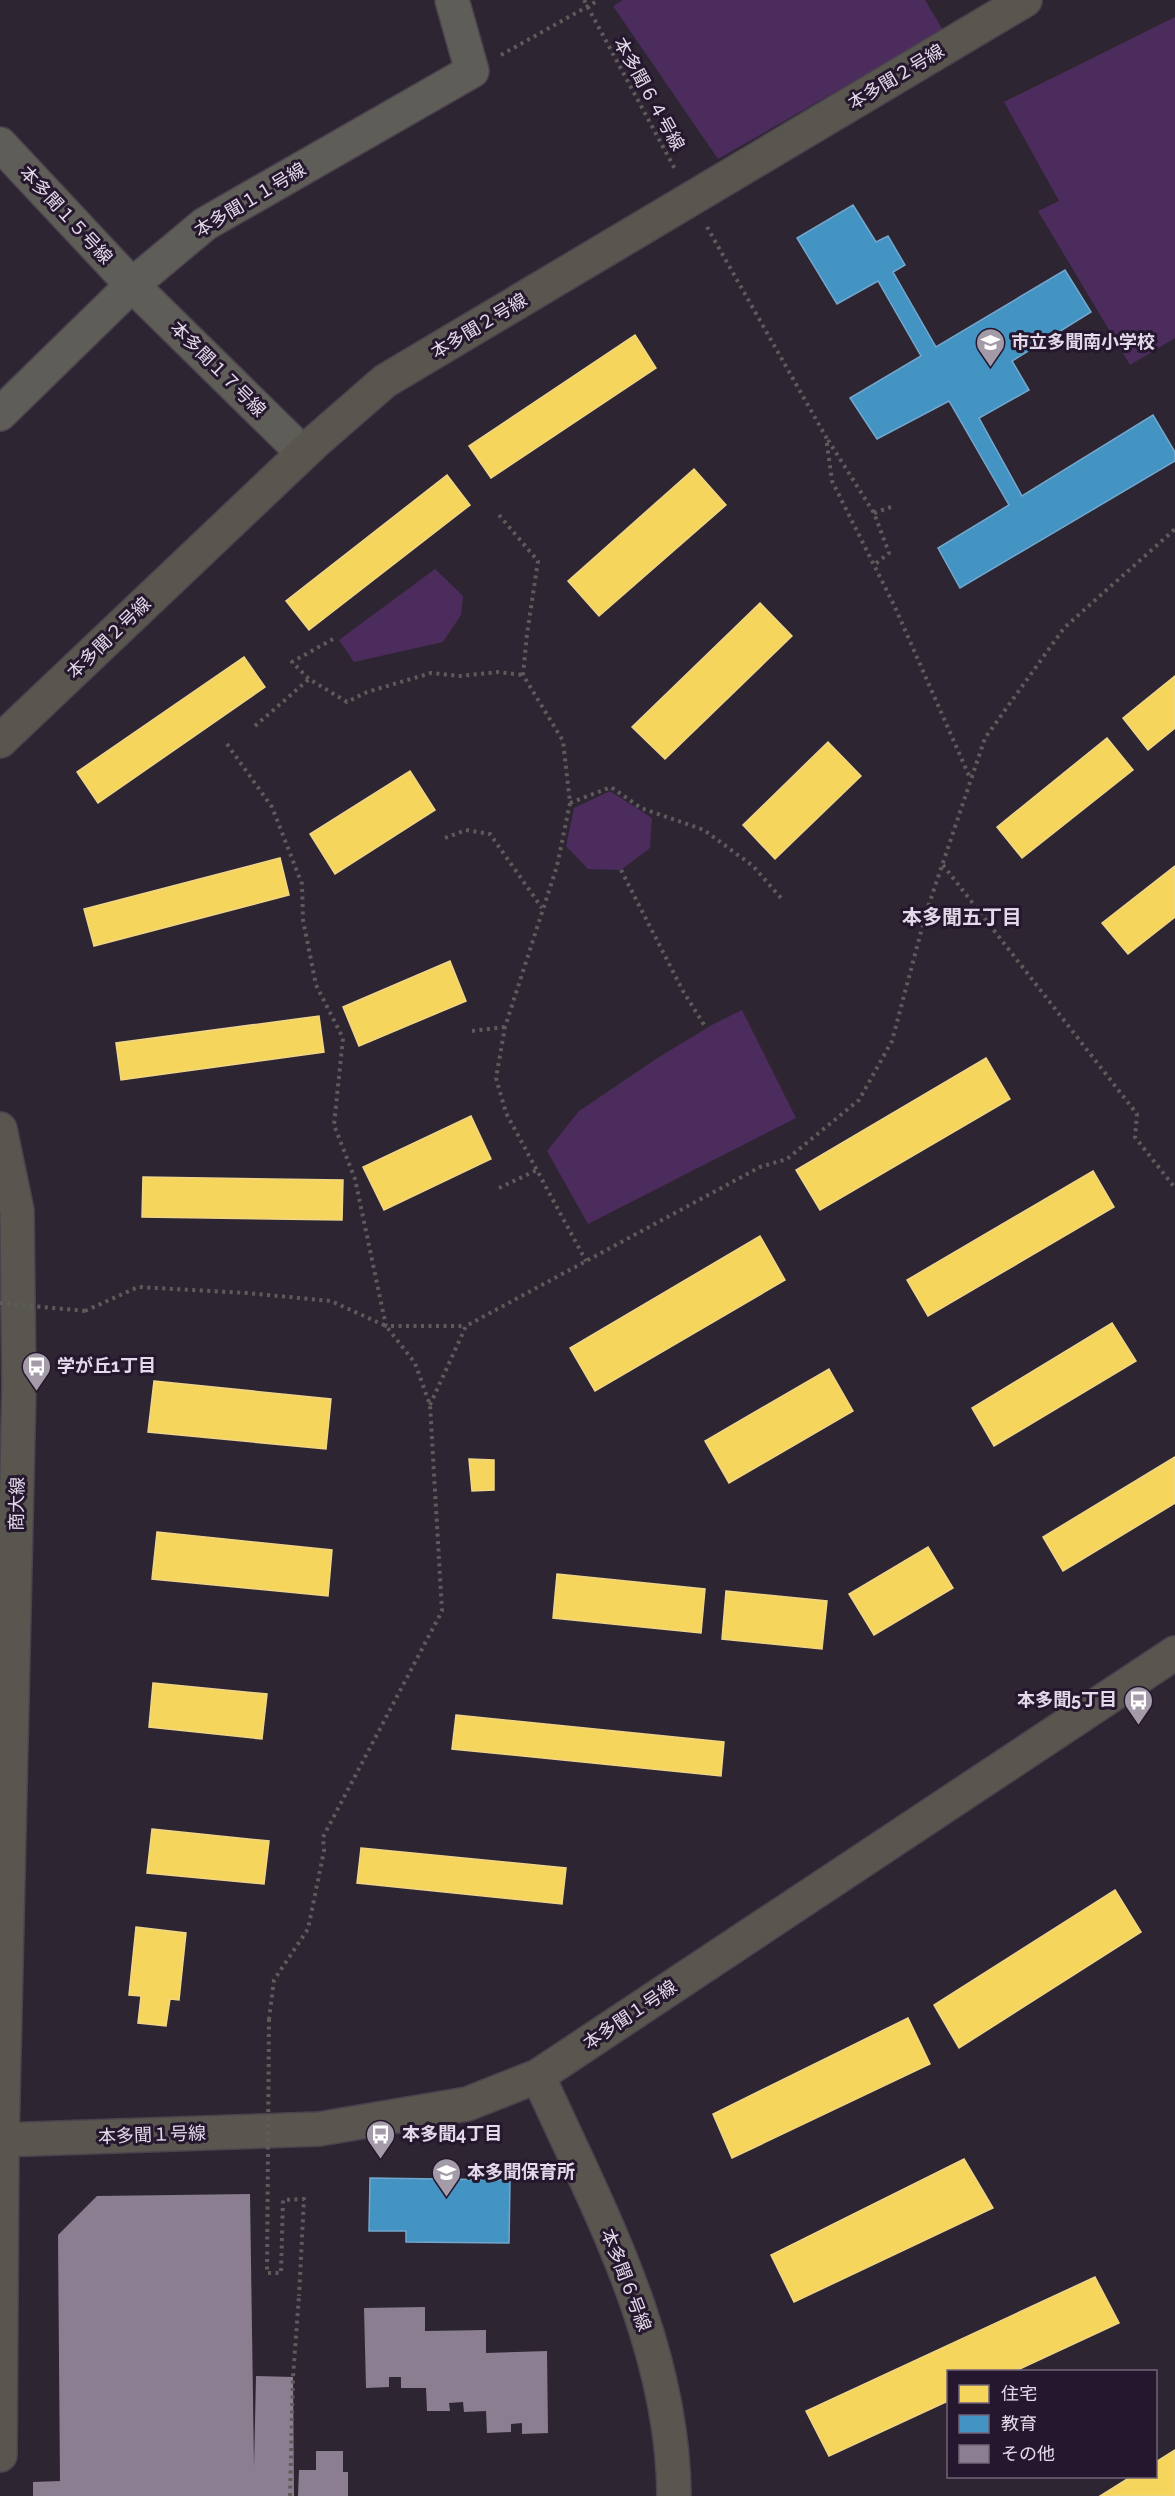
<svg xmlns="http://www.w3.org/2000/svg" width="1175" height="2496" font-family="Raleway,'Noto Sans JP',sans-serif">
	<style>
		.green { fill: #4b2c5c }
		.homes { fill: #f6d55c; stroke: #f0d686; stroke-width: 1.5 }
		.schools { fill: #4393c3; stroke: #73a8ce; stroke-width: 1.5 }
		.building { fill: #8a7e90 }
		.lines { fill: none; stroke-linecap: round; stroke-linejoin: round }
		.street-casing { stroke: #4a434e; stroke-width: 36 }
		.secondary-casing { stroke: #4a434e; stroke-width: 36 }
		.path { stroke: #5e5c5b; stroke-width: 4; stroke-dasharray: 3 4.5; stroke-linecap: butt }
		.street { stroke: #5f5d57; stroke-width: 33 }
		.secondary { stroke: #58564e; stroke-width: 33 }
		.path-bridge { stroke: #5e5c5b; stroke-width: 4; stroke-dasharray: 3 4.5; stroke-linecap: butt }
		.labels { text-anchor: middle; stroke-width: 6; stroke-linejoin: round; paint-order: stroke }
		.street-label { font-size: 18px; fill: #e3dae9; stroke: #25172d }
		.poi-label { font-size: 18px; font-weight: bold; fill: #e3dae9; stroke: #25172d; text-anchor: start }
		.neighbourhood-label { font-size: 20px; font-weight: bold; fill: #e3dae9; stroke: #25172d }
	</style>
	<rect width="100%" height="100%" fill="#2e2532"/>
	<!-- green -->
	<path class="green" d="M623 0H925L943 30 718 159 613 6Z
		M1175 17V338L1130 365 1038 211 1059 201 1004 102Z
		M435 569 463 596 461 615 443 642 354 662 339 640Z
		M610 791 652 818 650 848 621 870 588 869 566 846 574 808Z
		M742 1010 796 1118 588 1224 547 1151 579 1111 659 1057 712 1025Z"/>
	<!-- homes -->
	<path class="homes" d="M635 335 656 368 491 478 469 446Z
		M694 469 726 505 599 616 568 581Z
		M447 475 470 505 309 630 286 601Z
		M760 603 792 636 665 759 632 727Z
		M244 657 265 687 98 803 77 772Z
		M1175 676V728L1148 750 1123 718Z
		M1107 738 1133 770 1022 858 997 827Z
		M828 742 861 776 775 859 743 825Z
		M410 771 435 810 335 874 310 834Z
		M280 858 289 895 94 946 84 909Z
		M1175 866V917L1128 954 1102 923Z
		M450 961 466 1001 359 1046 343 1007Z
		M319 1016 324 1052 121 1080 116 1043Z
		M986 1058 1010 1099 820 1210 796 1170Z
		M471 1116 491 1159 384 1210 363 1167Z
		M1093 1171 1114 1207 928 1316 907 1280Z
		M143 1177 343 1180 342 1220 142 1217Z
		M760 1236 785 1280 595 1391 570 1348Z
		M1112 1323 1136 1361 994 1446 972 1408Z
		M829 1369 853 1411 729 1483 705 1441Z
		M154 1381 331 1399 326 1449 148 1432Z
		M1175 1457V1503L1063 1571 1043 1537Z
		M469 1459 494 1460V1490L472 1491Z
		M157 1532 332 1550 328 1596 152 1579Z
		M928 1547 953 1588 874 1635 849 1594Z
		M557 1574 705 1589 701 1633 553 1618Z
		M726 1591 827 1601 822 1649 722 1639Z
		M153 1683 267 1694 262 1739 149 1727Z
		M456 1715 724 1742 721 1776 452 1749Z
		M152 1829 269 1841 264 1884 147 1873Z
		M361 1848 566 1868 562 1904 357 1883Z
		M1115 1890 1141 1932 959 2048 934 2005Z
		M136 1927 186 1933 179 2000 170 1999 166 2026 138 2023 141 1996 129 1995Z
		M908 2018 930 2064 732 2158 713 2114Z
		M964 2159 993 2208 794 2302 771 2255Z
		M1095 2277 1119 2323 1013 2372H948V2401L829 2456 806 2411Z
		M1175 2450V2496H1100L1132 2476H1156V2462Z"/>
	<!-- schools -->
	<path class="schools" d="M853 205 876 242 888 236 905 265 893 272 936 347 1065 270 1091 312 1012 361 1029 390 979 418 1022 496 1153 415 1175 452V461L960 588 938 548 1009 505 949 401 877 439 850 398 921 356 878 281 837 304 797 238Z
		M370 2178 510 2180 509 2243 406 2242V2231H369Z"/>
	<!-- building -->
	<path class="building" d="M250 2194 254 2466 256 2376 293 2377 294 2496H33V2482L60 2481 58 2235 97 2196Z
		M425 2307V2331L486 2330V2353L547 2351 548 2433 522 2434V2423L511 2424V2432L487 2433 486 2411 464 2412 463 2402 449 2403 450 2411H427L426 2388H401V2377H389V2387L366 2388 364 2308Z
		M316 2451H343V2472H348V2496H298L299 2470H316Z"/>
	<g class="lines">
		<defs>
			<path id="street" d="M0 144 132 285 303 453
				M0 414 132 285 205 224 472 71 452 0"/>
			<path id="secondary" d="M0 741 315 442 385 381 1025 0
				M0 1129 17 1211 19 1387 2 2141 0 2455
				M538 2076C599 2210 673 2345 674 2496
				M0 2140 319 2129 467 2104 538 2076 1175 1653"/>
		</defs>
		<!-- street casing -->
		<use href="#street" class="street-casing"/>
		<!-- secondary casing -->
		<use href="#secondary" class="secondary-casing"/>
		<!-- path -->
		<path class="path" d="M584 0 676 171
			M501 55 599 0
			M707 227 826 437 832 481 894 605 970 778
			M828 440 874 513 889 553 874 565
			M874 513 891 507
			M499 515 538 561 527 634 523 675 563 741 570 803 557 866 505 1027 496 1078 506 1113 586 1261
			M333 639 292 662 309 679 347 702 367 692 431 673 460 676 498 672 523 675
			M255 726 309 679
			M227 744 272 807 302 884 303 920 316 985 343 1038 334 1125 355 1179 386 1326H466
			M570 803 611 787 641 808 704 830 753 866 781 898
			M445 838 466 830 490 834 542 908
			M943 865 1137 1114 1135 1137 1175 1188
			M621 870 683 991 706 1028
			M472 1031 505 1027
			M499 1188 537 1170
			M85 1311 138 1287 247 1293 331 1301 386 1326 415 1363 430 1405 442 1611 323 1837 324 1851 308 1929 274 1980 269 2019
			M430 1405 466 1326 760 1167 787 1159 859 1100 892 1041 926 913 985 738 1064 628 1175 529
			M290 2496 293 2377 299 2296"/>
		<!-- street -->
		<use href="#street" class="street"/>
		<!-- secondary -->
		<use href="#secondary" class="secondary"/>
		<!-- path-bridge -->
		<path class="path-bridge" d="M0 1303 85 1311
			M269 2019 267 2273H281L283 2200 304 2199 299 2296"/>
	</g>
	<!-- icons -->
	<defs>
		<symbol id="school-pin" viewBox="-11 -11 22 30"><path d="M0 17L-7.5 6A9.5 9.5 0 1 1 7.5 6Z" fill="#a49ba9" stroke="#25172d"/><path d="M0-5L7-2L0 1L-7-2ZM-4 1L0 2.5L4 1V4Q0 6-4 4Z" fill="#fff"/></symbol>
		<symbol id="bus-pin" viewBox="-11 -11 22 30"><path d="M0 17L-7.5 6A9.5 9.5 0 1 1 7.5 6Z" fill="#a49ba9" stroke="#25172d"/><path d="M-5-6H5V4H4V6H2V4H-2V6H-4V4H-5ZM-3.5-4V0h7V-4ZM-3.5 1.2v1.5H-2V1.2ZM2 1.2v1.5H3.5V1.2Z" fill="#fff"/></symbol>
	</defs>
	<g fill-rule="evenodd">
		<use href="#school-pin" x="974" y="326" width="33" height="45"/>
		<use href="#bus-pin" x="20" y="1350" width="33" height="45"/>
		<use href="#bus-pin" x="1122" y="1684" width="33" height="45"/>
		<use href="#bus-pin" x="364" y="2118" width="33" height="45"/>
		<use href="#school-pin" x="430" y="2156" width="33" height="45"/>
	</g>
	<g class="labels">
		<!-- street labels -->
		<g class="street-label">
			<text transform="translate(896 77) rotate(-31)" y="6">本多聞２号線</text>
			<text transform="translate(649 94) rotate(61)" y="6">本多聞６４号線</text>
			<text transform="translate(250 200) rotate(-31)" y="6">本多聞１１号線</text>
			<text transform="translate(66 215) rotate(47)" y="6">本多聞１５号線</text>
			<text transform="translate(479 326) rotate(-31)" y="6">本多聞２号線</text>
			<text transform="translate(218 369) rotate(45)" y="6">本多聞１７号線</text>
			<text transform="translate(109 638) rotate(-44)" y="6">本多聞２号線</text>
			<text transform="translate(17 1504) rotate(-89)" y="6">商大線</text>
			<text transform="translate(630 2015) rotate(-34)" y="6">本多聞１号線</text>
			<text transform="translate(152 2135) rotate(-2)" y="6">本多聞１号線</text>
			<text transform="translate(626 2280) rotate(69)" y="6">本多聞６号線</text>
		</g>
		<!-- poi labels -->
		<g class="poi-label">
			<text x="1011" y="348">市立多聞南小学校</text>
			<text x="57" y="1372">学が丘1丁目</text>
			<text x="1117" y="1706" text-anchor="end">本多聞5丁目</text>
			<text x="402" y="2140">本多聞4丁目</text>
			<text x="467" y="2178">本多聞保育所</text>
		</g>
		<!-- neighbourhood labels -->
		<g class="neighbourhood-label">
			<text x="962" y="924">本多聞五丁目</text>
		</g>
	</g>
	<!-- legend -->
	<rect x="947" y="2370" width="210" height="108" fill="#25172d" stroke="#716578" stroke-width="1.5"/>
	<rect x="959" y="2385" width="30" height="18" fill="#f6d55c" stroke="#716578" stroke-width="1.5"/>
	<text x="1001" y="2400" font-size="18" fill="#e3dae9">住宅</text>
	<rect x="959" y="2415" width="30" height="18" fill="#4393c3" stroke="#716578" stroke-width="1.5"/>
	<text x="1001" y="2430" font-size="18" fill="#e3dae9">教育</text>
	<rect x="959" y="2445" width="30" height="18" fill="#8a7e90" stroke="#716578" stroke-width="1.5"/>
	<text x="1001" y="2460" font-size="18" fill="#e3dae9">その他</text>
</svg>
